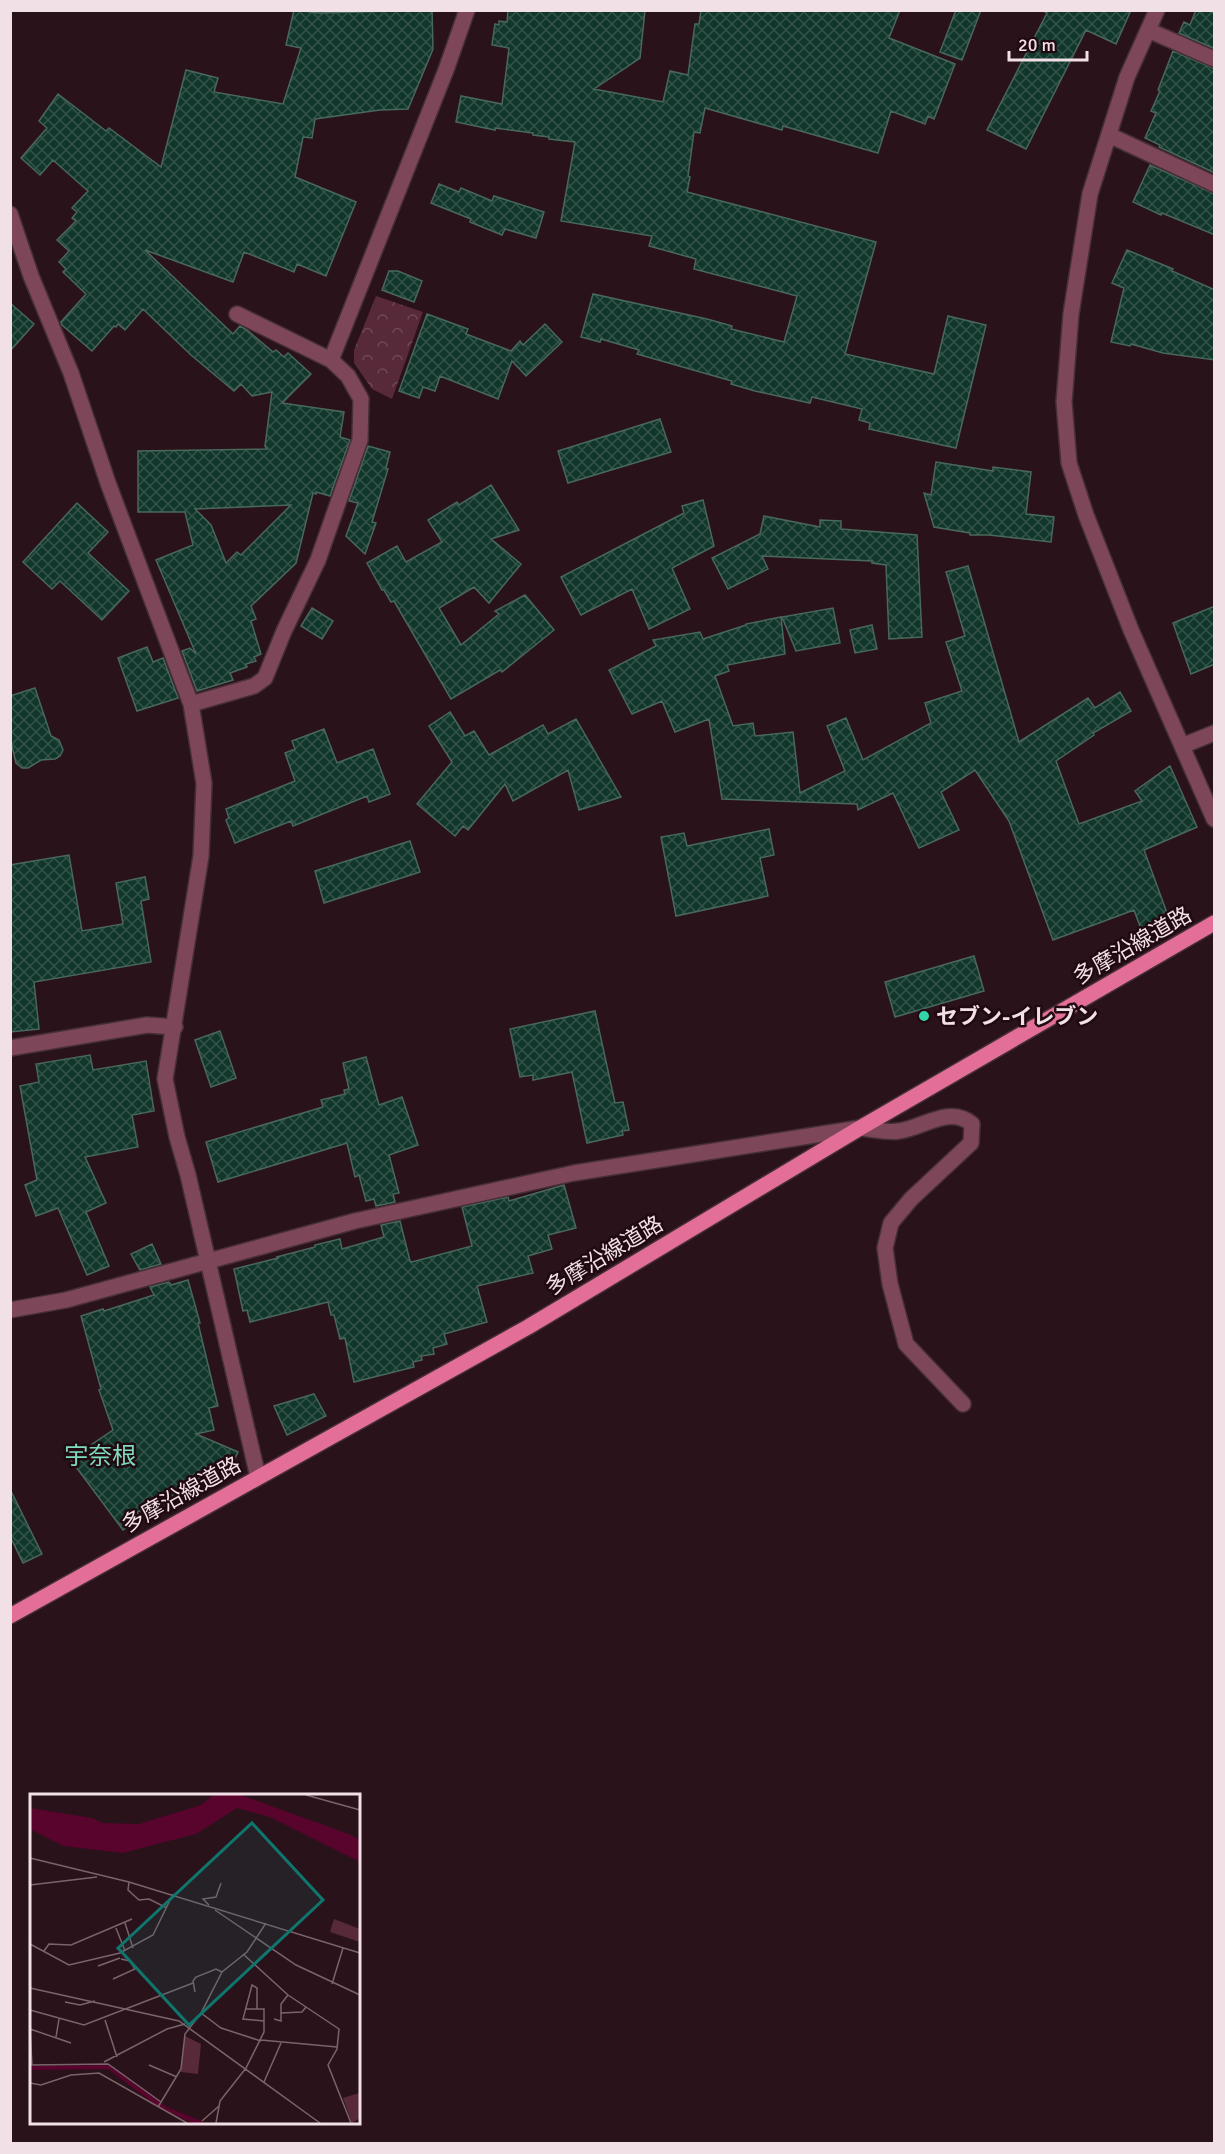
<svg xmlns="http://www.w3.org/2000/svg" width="1225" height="2154" font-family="Signika,'Noto Sans JP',sans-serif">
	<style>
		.forest { fill: url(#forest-crowns) }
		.building { fill: url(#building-cross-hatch); stroke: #49685c; stroke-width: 1.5; fill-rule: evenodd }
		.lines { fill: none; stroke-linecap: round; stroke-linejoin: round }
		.street-casing { stroke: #462f36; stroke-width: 18 }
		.primary-casing { stroke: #462f36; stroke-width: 18 }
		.street { stroke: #7e4659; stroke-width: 15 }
		.primary { stroke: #e36f99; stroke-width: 15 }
		.poi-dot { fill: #32d4a9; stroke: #200911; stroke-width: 2 }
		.labels { text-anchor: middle; stroke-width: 5; stroke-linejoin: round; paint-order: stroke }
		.street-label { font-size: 22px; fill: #f1e0e5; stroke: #200911 }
		.poi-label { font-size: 22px; font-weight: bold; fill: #f1e0e5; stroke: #200911; text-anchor: start }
		.neighbourhood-label { font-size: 24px; fill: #7fdbbc; stroke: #200911 }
		.inset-road { fill: none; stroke: #7a646b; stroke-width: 1.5 }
		.view { fill: #0f766e; fill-opacity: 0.15; stroke: #0f766e; stroke-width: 3 }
		.inset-edge { fill: none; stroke: #f1e0e5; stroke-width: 3 }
	</style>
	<defs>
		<pattern id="forest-crowns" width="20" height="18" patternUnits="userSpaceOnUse" patternTransform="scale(1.5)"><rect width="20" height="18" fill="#572939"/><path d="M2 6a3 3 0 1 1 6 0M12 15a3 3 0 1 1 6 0" fill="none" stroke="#704856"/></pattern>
		<pattern id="building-cross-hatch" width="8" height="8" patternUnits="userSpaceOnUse" patternTransform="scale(1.5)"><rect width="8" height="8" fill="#11362b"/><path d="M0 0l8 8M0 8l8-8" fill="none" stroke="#34534a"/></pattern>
	</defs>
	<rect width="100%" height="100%" fill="#2a121a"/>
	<!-- forest -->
	<path class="forest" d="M376 296 423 312 392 399 372 389 354 363V350Z"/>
	<!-- building -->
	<path class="building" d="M294 10 319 13 432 10 433 49 408 109 380 110 315 119 312 138 303 137 295 177 356 202 326 276 297 264 294 272 244 252 233 282 145 250 233 334 240 326 247 330 273 352 276 350 284 357 288 353 311 374 282 403 344 412 340 437 350 440 330 496 316 492V494L313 493 296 563 251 606 256 619 251 621 261 654 254 657 256 661 246 664 247 667 230 673 233 680 197 691 182 651 190 648 196 654 156 560 193 545 185 512H138V451L267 449 265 446 272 392 252 396 241 384 234 391 191 355 143 309 125 330 118 324 116 327 114 326 92 351 62 325 61 322 86 294 63 272 66 269 59 262 69 251 57 240 76 221 72 218 77 212 72 208 88 191 53 160 40 175 21 158 47 128 39 121 58 94 106 131 109 128 161 167 186 70 218 78 214 92 283 104 301 48 286 45ZM291 505 241 555 237 552 226 563 211 525 195 509Z
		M508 10H645L640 58 594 89 663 102 670 71 688 75 695 24H699L701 10H900L889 38 955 64 934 119 928 116 925 124 891 111 878 153 783 126 782 130 705 108 700 133 694 132 688 176 690 177 687 192 876 242 845 354 934 374 948 316 986 325 956 448 869 429 870 423 859 420 862 409 812 397 810 403 755 391 731 384 732 381 637 354 639 350 601 339 600 342 581 337 593 294 707 319 732 326 731 329 784 342 797 296 694 269 696 259 649 246 652 236 561 221 575 142 549 139V137L533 135V133L495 128V130L456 122 461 96 502 104 509 48 492 45 495 24 499 25V21L507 22Z
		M956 10H981L962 60 940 52Z
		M1042 10H1131L1116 44 1086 30 1026 149 987 130 1047 13Z
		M1196 10H1215V49L1179 33 1184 22 1190 25Z
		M1173 51 1215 69V173L1159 147 1160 145 1145 138 1156 113 1151 111 1160 91 1158 90Z
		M1150 165 1215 194V235L1162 213 1161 215 1133 202Z
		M439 184 459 192 461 188 492 201 494 196 544 212 536 238 505 229 502 235 470 222 471 219 431 203Z
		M1127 250 1173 269 1172 271 1215 290V360L1163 353 1131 344 1130 346 1111 342 1124 288 1112 283Z
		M389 271H398L422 281 414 302 382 290Z
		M10 303 34 324 10 351Z
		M427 314 468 329 466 334 511 351 520 341 523 345 545 324 562 342 526 376 512 361 498 399 440 376 435 391 423 387 419 398 399 391Z
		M660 419 671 452 568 483 558 451Z
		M368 446 390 452 386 468 388 469 372 522 376 523 365 554 346 536 358 503 349 501Z
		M936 462 993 471V467L1031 472 1026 514 1054 517 1051 542 989 535H970V533L934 527 924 493 931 495Z
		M491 485 519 530 491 539 521 564 489 603 474 587 439 608 461 645 499 614 495 611 525 595 554 630 502 672 500 670 451 699 394 601 391 602 384 590H382L367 563 397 546 406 562 442 542 428 520 457 502 459 505Z
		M703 500 714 546 672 568 690 609 649 629 632 589 581 615 561 577 684 513 682 506Z
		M77 503 108 532 88 553 129 591 102 620 60 581 52 589 23 562Z
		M764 516 820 527V520L841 521V529L917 535 922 637 889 639 886 565 872 563V561L762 556 768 569 728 589 712 558 760 534Z
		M968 566 1019 742 1088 698 1095 708 1120 692 1131 711 1093 733 1094 735 1056 761 1079 824 1142 801 1135 791 1170 766 1197 827 1144 850 1171 924 1163 926 1165 930 1144 937 1134 910 1053 940 1009 821 975 770 941 792 959 830 919 848 893 793 858 810 857 804 722 799 709 719 675 732 662 701 632 714 609 670 656 646 653 640 700 632 703 639 746 625V624L781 617 785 654 727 665 729 671 715 676 733 726 753 723 755 736 793 732 800 793 845 771 827 726 846 718 863 760 931 723 925 703 962 691 946 642 965 636 946 572Z
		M1215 606V664L1191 674 1173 623Z
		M312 608 333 621 322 639 301 626Z
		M833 608 840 643 796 651 782 617Z
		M872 625 877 649 855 653 850 630Z
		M147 647 153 662 163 658 178 698 137 711 118 658Z
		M35 688 51 736 59 740 63 750 60 756 55 759 41 760 28 768H22L16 763 10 738V696Z
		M450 712 465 736 474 731 489 755 543 725 548 734 576 719 621 797 579 810 568 770 513 801 505 784 468 830 463 826 455 836 417 804 452 762 429 726Z
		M324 729 337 763 373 749 390 794 369 802 367 796 293 826 291 821 235 843 226 820 229 818 226 809 295 781 285 753 295 749 292 741Z
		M769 829 774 855 760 858 768 896 676 916 661 837 684 833 687 846Z
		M410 841 420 872 324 903 315 871Z
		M69 855 82 931 123 924 116 883 145 877 149 899 141 901 151 962 34 982 39 1029 10 1032V865Z
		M974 956 984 991 895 1017 885 982Z
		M595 1011 615 1103 623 1102 629 1130 622 1131 623 1135 587 1143 572 1072 533 1080V1075L520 1077 510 1029Z
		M220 1031 236 1078 211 1087 195 1040Z
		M90 1055 93 1070 146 1061 154 1111 132 1115 138 1147 85 1157 106 1203 86 1212 109 1266 87 1275 58 1208 36 1216 25 1185 37 1180 20 1086 39 1082 36 1064Z
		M366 1057 379 1105 402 1097 418 1145 389 1155 399 1193 393 1194 395 1202 376 1206 374 1199 366 1201 359 1175 355 1177 347 1143 218 1182 206 1142 323 1107 321 1100 345 1094 344 1090 349 1089 343 1063Z
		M564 1185 576 1228 548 1235 552 1249 528 1256 533 1273 477 1286 487 1322 444 1334 447 1344 433 1348 434 1354 421 1356 422 1360 413 1362 414 1367 354 1382 345 1338 340 1339 334 1315H331L328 1302 250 1322 247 1310 243 1311 234 1269 278 1258 277 1257 315 1247V1245L340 1239 342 1249 384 1237 381 1225 400 1221 410 1261 412 1262 472 1246 462 1207 508 1197 509 1201Z
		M152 1244 161 1264 140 1270 131 1254Z
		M188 1280 200 1323H198L218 1406 209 1408 214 1430 196 1434 238 1452 231 1467 182 1484 185 1494 137 1512 141 1518 123 1530 70 1459 113 1430 99 1390 101 1389 81 1316 103 1309 104 1311 154 1295 150 1287 169 1282 171 1285Z
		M314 1394 326 1416 287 1435 274 1406Z
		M10 1489 42 1554 23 1563 10 1536Z"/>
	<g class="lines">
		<defs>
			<path id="street" d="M1157 10 1127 77 1090 194 1071 314 1064 402 1069 463 1086 515 1131 630 1214 819
				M1148 30 1214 59
				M1109 135 1214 184
				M10 214 31 276 71 373 108 483 191 704 204 783 201 856 165 1079 177 1137 188 1175 258 1477
				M331 360 446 70 467 10
				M191 704 254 686 265 678 284 631 318 560 360 440 361 399 348 376 331 360 237 314
				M1182 746 1214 733
				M10 1048 147 1025 175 1027
				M10 1310 66 1300 355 1221 574 1173 860 1128C872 1129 887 1133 899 1131 923 1128 949 1105 972 1124L971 1143 911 1199 891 1223 885 1248 890 1284 906 1344 963 1404"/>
			<path id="primary" d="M10 1616 528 1327 860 1128 1214 923"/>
		</defs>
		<!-- street casing -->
		<use href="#street" class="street-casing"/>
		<!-- primary casing -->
		<use href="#primary" class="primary-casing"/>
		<!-- street -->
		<use href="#street" class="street"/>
		<!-- primary -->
		<use href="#primary" class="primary"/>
	</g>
	<!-- markers -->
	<circle class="poi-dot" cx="924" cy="1016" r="6"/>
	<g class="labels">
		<!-- street labels -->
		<g class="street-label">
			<text transform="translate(1132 945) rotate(-30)" y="8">多摩沿線道路</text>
			<text transform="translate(604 1255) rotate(-31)" y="8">多摩沿線道路</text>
			<text transform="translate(181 1494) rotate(-29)" y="8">多摩沿線道路</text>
		</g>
		<!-- poi labels -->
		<g class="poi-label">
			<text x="936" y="1024">セブン-イレブン</text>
		</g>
		<!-- neighbourhood labels -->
		<g class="neighbourhood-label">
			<text x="100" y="1464">宇奈根</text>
		</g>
	</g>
	<!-- overview -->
	<g transform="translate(30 1794)">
		<rect width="330" height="330" fill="#2a121a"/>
		<path d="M304 125 330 135V148L300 138Z" fill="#572939"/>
		<path d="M155 242 171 250 168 280 151 278ZM329 299 330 324 322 329 313 304Z" fill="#572939"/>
		<path d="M183 1H211L321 41 330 46V68L240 23 207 14 166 40 93 59 33 52 0 35V14L62 24 73 29 109 30 171 11ZM78 271 137 313 176 329H162L127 312 78 275 0 276V272Z" fill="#58042d"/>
		<path class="inset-road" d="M276 1 330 16M0 64 99 88 330 159M99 88 98 96 109 106 119 105 137 114M0 91 67 83M179 111 173 105 186 103 191 89M185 116 266 171 330 201M95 129 103 154M86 134 95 157M0 150 39 171 90 159 123 141 143 100M14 157 19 150 41 151 102 125M213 160 258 201 309 235 307 255 298 271 321 329M68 172 90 164M83 185 105 175 100 167 91 165M302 190 313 154M0 194 149 227 290 329M165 198 163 187 166 183 186 175 192 178M35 208 50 211 65 207M227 215V194L222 191 213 225 234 227M0 216 54 231 163 189M171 219 191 234 231 247M251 219 272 218 276 213M244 225 251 227V210L258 201M75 226 87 263M0 235 41 249M0 235 2 271M26 243 29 225M231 246 307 253M74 268 137 235 155 230M0 271 78 270 131 308M119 271 147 283M234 288 251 249M0 289 11 291 41 281 69 279 157 329M128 313 151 275 155 240 171 219 192 178 217 158 236 129M172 327 189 312M186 329 190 307 216 274 234 238V215H216"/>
		<path class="view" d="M222 29 293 106 159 231 88 154Z"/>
		<rect width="330" height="330" class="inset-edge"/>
	</g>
	<!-- border -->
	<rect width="1225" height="2154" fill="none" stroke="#f1e0e5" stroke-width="24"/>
	<!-- scale -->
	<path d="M1009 51v9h78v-9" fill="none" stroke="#f1e0e5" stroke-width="3"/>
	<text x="1018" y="51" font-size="18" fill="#f1e0e5" stroke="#200911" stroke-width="4.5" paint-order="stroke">20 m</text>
</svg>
